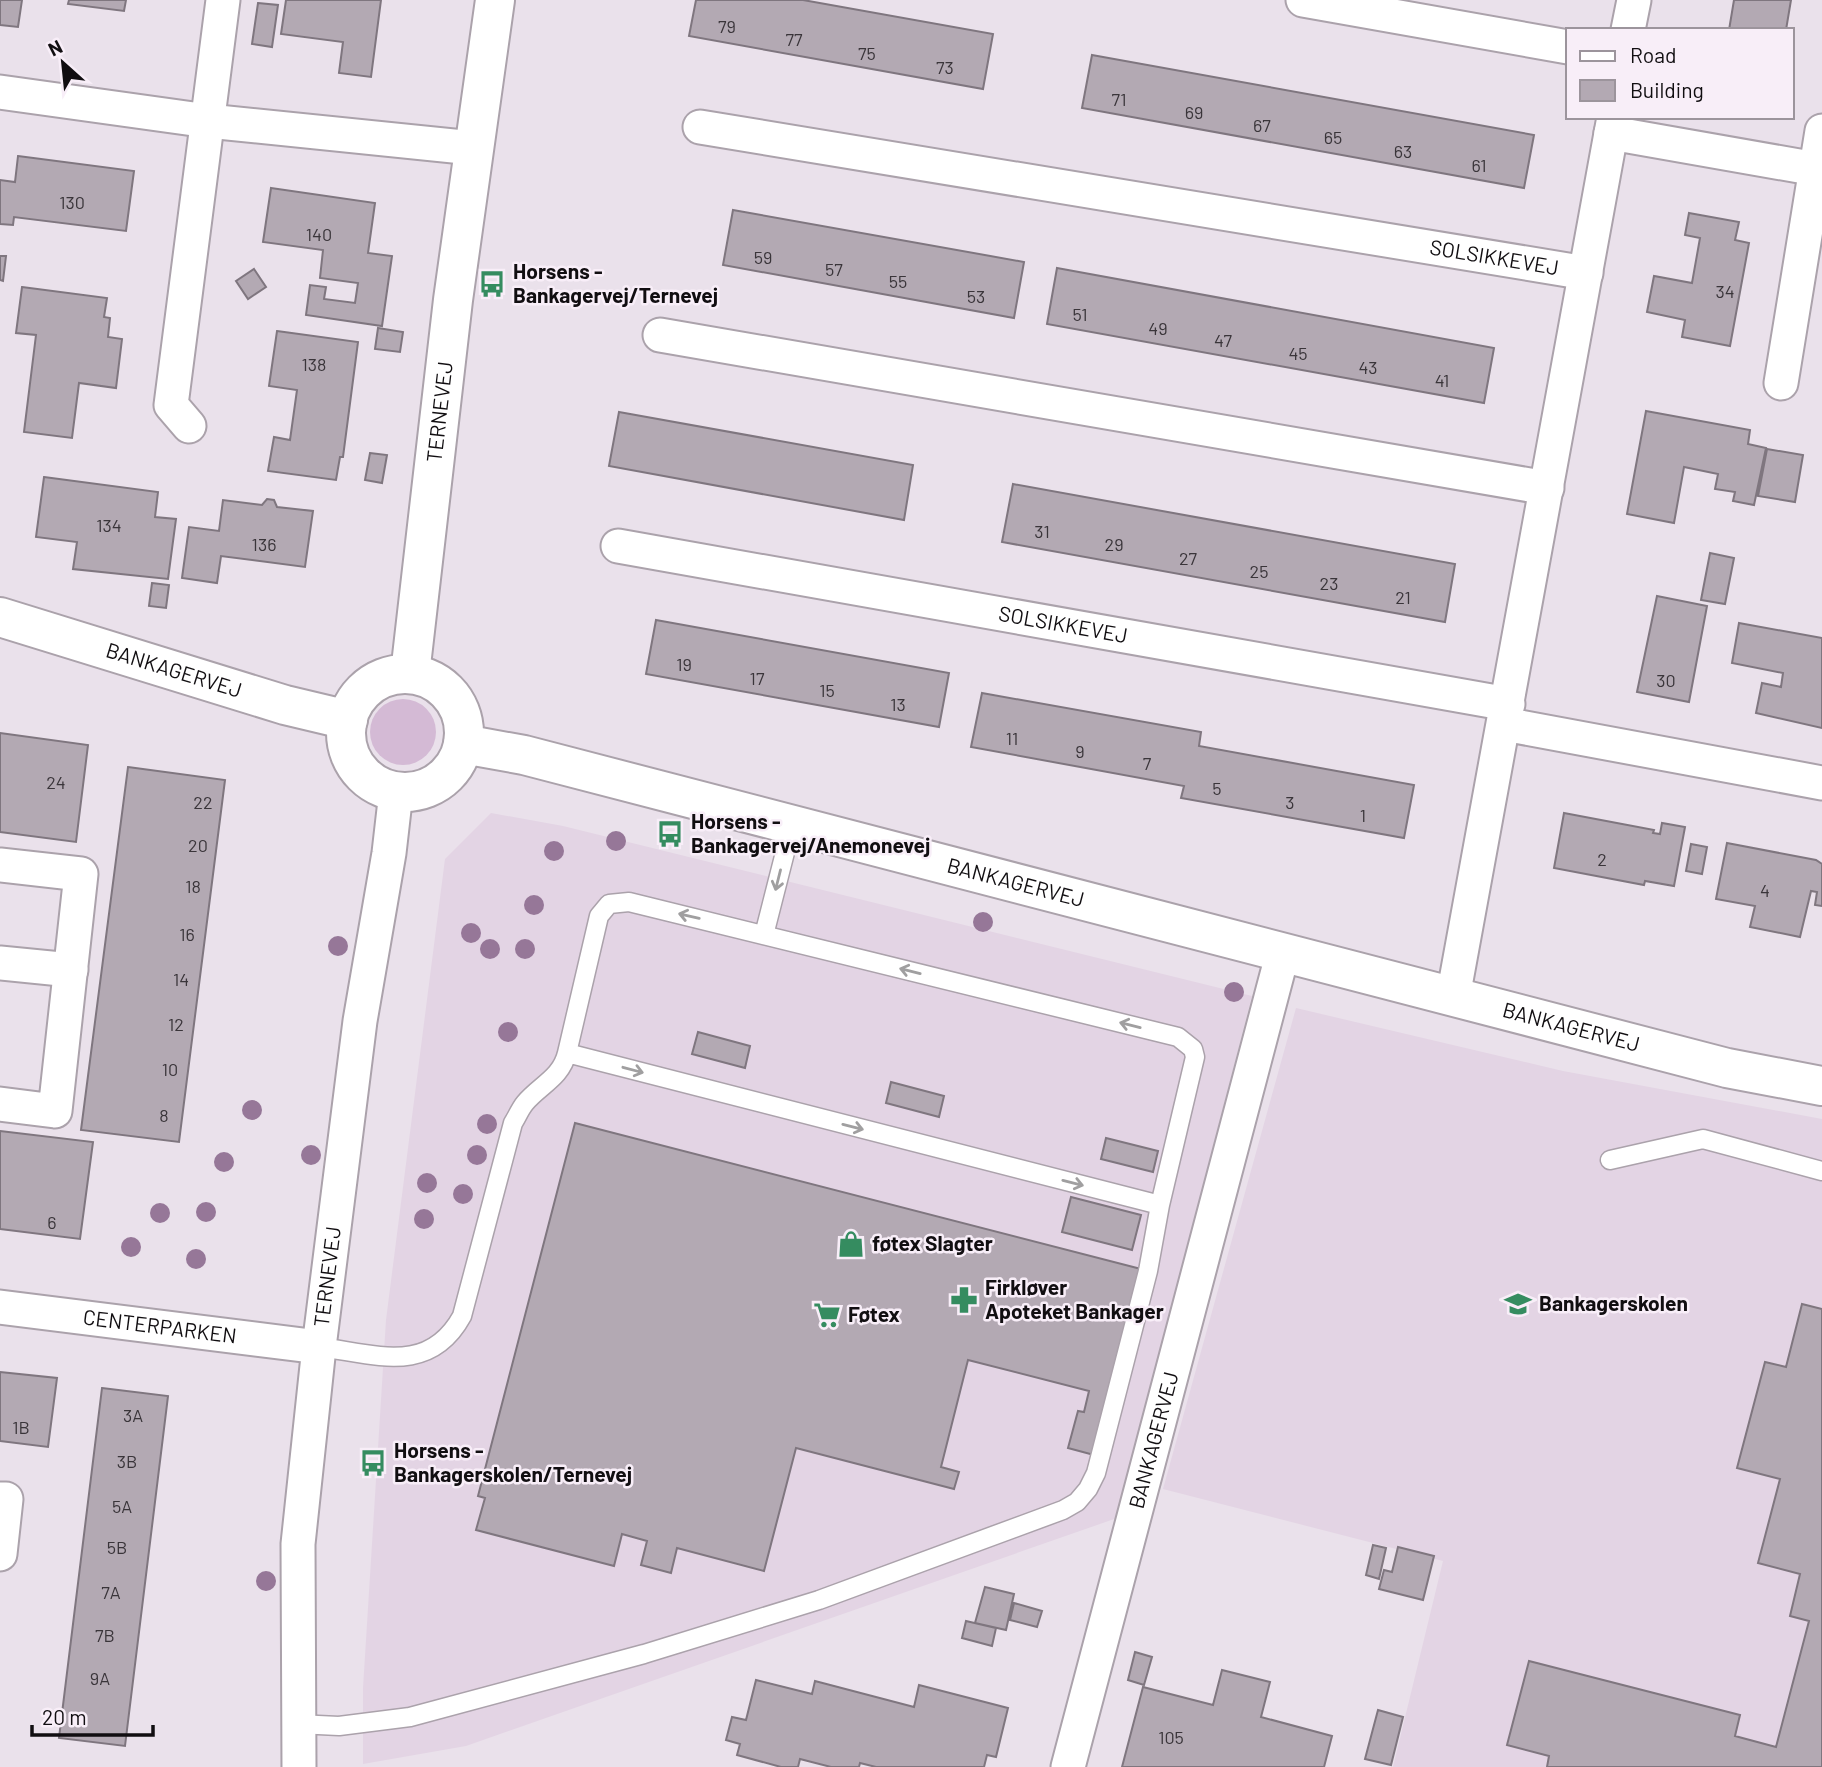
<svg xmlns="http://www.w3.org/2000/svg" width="1822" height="1767" font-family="Barlow,sans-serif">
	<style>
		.built { fill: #e3d4e4 }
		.green { fill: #d4bad5 }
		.building { fill: #b3a9b3; stroke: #7f767f; stroke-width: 2 }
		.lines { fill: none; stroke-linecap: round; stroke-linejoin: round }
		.lane-casing { stroke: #aba2ab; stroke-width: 21 }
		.street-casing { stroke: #aba2ab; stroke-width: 37 }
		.secondary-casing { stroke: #aba2ab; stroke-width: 42 }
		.lane { stroke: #fff; stroke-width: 18 }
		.street { stroke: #fff; stroke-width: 33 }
		.secondary { stroke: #fff; stroke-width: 38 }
		.tree { fill: #967798 }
		.oneway { stroke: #a09fa0 }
		.labels { text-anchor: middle; stroke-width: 5; stroke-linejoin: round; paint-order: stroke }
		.number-label { font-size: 18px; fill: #3a353a }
		.street-label { font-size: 21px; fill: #110e11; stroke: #f8eef8 }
		.poi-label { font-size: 21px; font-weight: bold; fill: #110e11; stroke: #f8eef8; text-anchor: start }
	</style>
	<rect width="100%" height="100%" fill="#eae1eb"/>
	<!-- built -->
	<path class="built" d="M491 813 563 826 1252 996 1117 1518 466 1746 363 1764V1688L386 1320 445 859Z
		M1296 1008 1563 1071 1822 1119V1767H1393L1443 1561 1163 1489Z"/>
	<!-- green -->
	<path class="green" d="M370 732a33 33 0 1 1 66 0a33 33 0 1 1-66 0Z"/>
	<!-- building -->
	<path class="building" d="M0 0H22L18 27 0 25Z
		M69 0H126L124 11 68 4Z
		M286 0H381L371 77 339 73 343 42 281 34Z
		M696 0H803L993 34 983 89 689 36Z
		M1734 0H1791L1786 30H1729Z
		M258 3 278 5 272 47 252 44Z
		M1092 55 1534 135 1524 188 1082 108Z
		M18 156 134 171 126 231 14 217 13 225 0 224V180L15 182Z
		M271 188 375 203 368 253 392 256 382 326 306 315 310 285 326 287 324 299 355 303 358 283 320 278 323 250 263 242Z
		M733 210 1024 262 1014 318 723 265Z
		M1689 213 1739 222 1735 240 1749 243 1730 346 1682 337 1685 320 1647 312 1654 276 1692 283 1700 238 1685 235Z
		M0 256H6L3 281 0 280Z
		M1057 268 1494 348 1484 403 1047 324Z
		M254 269 266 287 248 299 236 281Z
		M22 287 107 298 104 317 110 318 108 337 122 339 116 388 79 383 72 438 24 432 36 335 16 333Z
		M378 328 403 332 400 352 375 349Z
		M277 331 358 342 343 457H340L336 480 268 471 274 437 290 440 297 390 269 386Z
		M1646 411 1750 430 1748 444 1766 448 1754 505 1733 501 1735 492 1715 489 1718 474 1684 467 1674 523 1627 514Z
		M619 412 913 465 904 520 609 466Z
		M1767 449 1803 455 1795 502 1758 496Z
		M370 453 387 455 382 483 365 480Z
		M44 477 158 492 155 517 176 519 168 579 73 569 77 542 36 537Z
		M1013 484 1455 564 1445 622 1002 542Z
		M267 499 274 500 277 507 313 511 305 567 221 556 217 583 182 578 189 527 219 531 223 500 262 505Z
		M1710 553 1734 558 1725 604 1701 600Z
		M152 583 169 585 166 608 149 606Z
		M1657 596 1707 606 1689 702 1637 692Z
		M656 620 949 673 939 727 646 674Z
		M1739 623 1822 638V728L1756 713 1762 683 1781 687 1783 673 1732 663Z
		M982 693 1201 732 1199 746 1414 785 1404 838 1181 798 1184 786 971 747Z
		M0 733 88 745 76 842 0 832Z
		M128 767 225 780 179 1142 81 1130Z
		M1564 813 1654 830 1653 833 1660 834 1662 823 1685 827 1674 886 1645 881 1644 885 1554 868Z
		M1727 843 1816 860 1822 864V906L1815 905 1817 892 1811 891 1800 937 1750 927 1755 906 1716 899Z
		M1691 844 1707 847 1702 874 1686 871Z
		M698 1032 750 1046 745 1068 692 1054Z
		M891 1082 944 1096 939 1117 886 1103Z
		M575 1123 1141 1269 1094 1455 1068 1448 1078 1411 1084 1412 1089 1391 968 1360 941 1467 959 1472 954 1489 796 1448 764 1571 677 1548 671 1573 641 1565 647 1541 622 1534 614 1566 476 1530 485 1498 478 1496Z
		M0 1131 93 1142 80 1239 0 1229Z
		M1106 1138 1158 1151 1153 1172 1101 1159Z
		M1071 1197 1141 1215 1132 1250 1062 1232Z
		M1802 1304 1822 1309V1767H1547L1549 1756 1507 1745 1529 1661 1740 1715 1735 1736 1776 1747 1809 1621 1790 1616 1800 1574 1758 1563 1780 1479 1737 1468 1765 1362 1786 1367Z
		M0 1372 57 1378 48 1447 0 1441Z
		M102 1388 168 1396 125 1746 59 1738Z
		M1373 1545 1386 1548 1379 1579 1366 1575Z
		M1398 1547 1434 1556 1423 1600 1379 1589 1384 1570 1392 1572Z
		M985 1587 1014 1594 1006 1630 975 1623Z
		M1014 1603 1042 1611 1037 1627 1010 1620Z
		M966 1621 996 1628 992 1646 962 1638Z
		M1135 1652 1152 1657 1144 1685 1128 1680Z
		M1222 1670 1270 1682 1261 1717 1332 1736 1324 1767H1122L1143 1687 1213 1705Z
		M756 1680 812 1694 815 1681 914 1707 919 1685 1008 1708 996 1757 987 1755 984 1767H876L860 1763 859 1767H831L800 1759 798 1767H781L737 1755 740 1744 726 1740 732 1717 746 1720Z
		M1378 1710 1403 1717 1391 1765 1365 1759Z"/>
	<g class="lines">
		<defs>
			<path id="lane" d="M764 935 792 825
				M1610 1160 1703 1139 1822 1171
				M319 1347C375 1354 429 1376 462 1316L513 1123C517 1117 520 1109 525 1103 540 1085 561 1078 567 1053L599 916 609 904 629 902 1178 1037 1193 1049 1195 1057 1160 1205 567 1053
				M297 1724 339 1726 410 1717 644 1654 819 1600 1063 1510 1077 1502 1088 1489 1096 1473 1148 1271 1160 1205"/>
			<g id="street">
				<path d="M1303 0 1568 47"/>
				<path d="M1628 30 1634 0"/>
				<path d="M0 92 208 121 473 148"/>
				<path id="s1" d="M700 127 1586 273"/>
				<path d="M1611 133 1822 170"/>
				<path d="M660 335 1547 488"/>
				<path d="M1781 383 1822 131"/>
				<path d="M189 426 171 405 223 0"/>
				<path id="s2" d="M618 546 1508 704"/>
				<path d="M1504 724 1822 783"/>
				<path d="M0 865 81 874 55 1111 0 1104"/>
				<path d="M0 963 71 970"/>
				<path d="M1453 997 1614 117"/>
				<path id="s3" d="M0 1307 319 1347"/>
				<path d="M0 1499H6L0 1554"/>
				<path id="s4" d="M299 1767 298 1544 319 1347 360 1021 389 853 396 792"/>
				<path id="s5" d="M1068 1767 1283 952"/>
			</g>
			<g id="secondary">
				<path id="s6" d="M0 617 285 705 348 720"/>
				<path id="s7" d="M410 674 453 300 495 0"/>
				<circle cx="405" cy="733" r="59"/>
				<path id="s8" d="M463 744 524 755 1727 1068 1822 1086"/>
			</g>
		</defs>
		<!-- lane casing -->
		<use href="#lane" class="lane-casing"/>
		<!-- street casing -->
		<use href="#street" class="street-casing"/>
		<!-- secondary casing -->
		<use href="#secondary" class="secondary-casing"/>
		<!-- lane -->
		<use href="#lane" class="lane"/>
		<!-- street -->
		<use href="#street" class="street"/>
		<!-- secondary -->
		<use href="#secondary" class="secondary"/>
	</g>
	<!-- trees -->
	<g class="tree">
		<circle cx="616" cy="841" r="10"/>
		<circle cx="554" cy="851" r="10"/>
		<circle cx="534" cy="905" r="10"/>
		<circle cx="983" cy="922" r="10"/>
		<circle cx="471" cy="933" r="10"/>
		<circle cx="338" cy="946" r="10"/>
		<circle cx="490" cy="949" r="10"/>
		<circle cx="525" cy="949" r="10"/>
		<circle cx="1234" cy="992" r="10"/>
		<circle cx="508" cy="1032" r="10"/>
		<circle cx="252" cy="1110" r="10"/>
		<circle cx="487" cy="1124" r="10"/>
		<circle cx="311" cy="1155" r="10"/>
		<circle cx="477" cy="1155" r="10"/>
		<circle cx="224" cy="1162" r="10"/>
		<circle cx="427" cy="1183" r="10"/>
		<circle cx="463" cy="1194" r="10"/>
		<circle cx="206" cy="1212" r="10"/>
		<circle cx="160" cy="1213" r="10"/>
		<circle cx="424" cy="1219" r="10"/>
		<circle cx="131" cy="1247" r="10"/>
		<circle cx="196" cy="1259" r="10"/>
		<circle cx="266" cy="1581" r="10"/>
	</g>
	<!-- one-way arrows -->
	<defs><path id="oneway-shaft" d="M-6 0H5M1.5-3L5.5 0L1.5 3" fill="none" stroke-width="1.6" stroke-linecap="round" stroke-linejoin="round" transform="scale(1.75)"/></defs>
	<g class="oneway">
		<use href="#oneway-shaft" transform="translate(778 880) rotate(104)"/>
		<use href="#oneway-shaft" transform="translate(689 916) rotate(-167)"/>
		<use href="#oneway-shaft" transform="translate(910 971) rotate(-166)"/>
		<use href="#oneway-shaft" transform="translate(1130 1025) rotate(-166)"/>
		<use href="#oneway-shaft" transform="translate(633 1070) rotate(15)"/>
		<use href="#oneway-shaft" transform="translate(853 1127) rotate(14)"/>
		<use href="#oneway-shaft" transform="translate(1073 1183) rotate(14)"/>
	</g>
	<!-- icons -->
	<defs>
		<symbol id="bus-bare" viewBox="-9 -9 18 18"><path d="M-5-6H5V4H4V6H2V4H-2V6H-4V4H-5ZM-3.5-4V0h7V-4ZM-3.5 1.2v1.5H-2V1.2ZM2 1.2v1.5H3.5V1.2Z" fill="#358c60" stroke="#f8eef8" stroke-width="2.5" paint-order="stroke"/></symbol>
		<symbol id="shop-bare" viewBox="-9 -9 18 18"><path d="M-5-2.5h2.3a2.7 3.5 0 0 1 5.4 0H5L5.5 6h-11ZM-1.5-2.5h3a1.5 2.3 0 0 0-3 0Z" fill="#358c60" stroke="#f8eef8" stroke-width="2.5" paint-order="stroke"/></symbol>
		<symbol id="pharmacy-bare" viewBox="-9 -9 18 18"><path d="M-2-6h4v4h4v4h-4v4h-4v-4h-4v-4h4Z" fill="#358c60" stroke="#f8eef8" stroke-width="2.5" paint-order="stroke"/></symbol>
		<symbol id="school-bare" viewBox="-9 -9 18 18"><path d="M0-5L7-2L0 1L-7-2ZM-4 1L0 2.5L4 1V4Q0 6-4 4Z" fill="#358c60" stroke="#f8eef8" stroke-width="2.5" paint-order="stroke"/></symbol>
		<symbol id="supermarket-bare" viewBox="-9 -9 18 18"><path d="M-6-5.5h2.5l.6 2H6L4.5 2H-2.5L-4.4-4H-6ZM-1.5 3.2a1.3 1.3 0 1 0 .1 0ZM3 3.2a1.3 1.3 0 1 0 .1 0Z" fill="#358c60" stroke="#f8eef8" stroke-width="2.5" paint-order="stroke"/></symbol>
	</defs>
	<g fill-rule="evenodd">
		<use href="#bus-bare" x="473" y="265" width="38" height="38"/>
		<use href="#bus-bare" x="651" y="815" width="38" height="38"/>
		<use href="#shop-bare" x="832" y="1225" width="38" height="38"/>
		<use href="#pharmacy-bare" x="945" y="1281" width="38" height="38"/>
		<use href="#school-bare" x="1499" y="1285" width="38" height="38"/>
		<use href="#supermarket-bare" x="808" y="1296" width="38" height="38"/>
		<use href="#bus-bare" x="354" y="1444" width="38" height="38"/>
	</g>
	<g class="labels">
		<!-- number labels -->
		<g class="number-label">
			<text x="727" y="33">79</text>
			<text x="794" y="46">77</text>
			<text x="867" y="60">75</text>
			<text x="945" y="74">73</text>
			<text x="1119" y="106">71</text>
			<text x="1194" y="119">69</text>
			<text x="1262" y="132">67</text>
			<text x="1333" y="144">65</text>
			<text x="1403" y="158">63</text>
			<text x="1479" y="172">61</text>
			<text x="72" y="209">130</text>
			<text x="319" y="241">140</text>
			<text x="763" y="264">59</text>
			<text x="834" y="276">57</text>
			<text x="898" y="288">55</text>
			<text x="1725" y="298">34</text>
			<text x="976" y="303">53</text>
			<text x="1080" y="321">51</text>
			<text x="1158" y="335">49</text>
			<text x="1223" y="347">47</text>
			<text x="1298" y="360">45</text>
			<text x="314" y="371">138</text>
			<text x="1368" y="374">43</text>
			<text x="1442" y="387">41</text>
			<text x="109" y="532">134</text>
			<text x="1042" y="538">31</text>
			<text x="264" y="551">136</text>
			<text x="1114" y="551">29</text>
			<text x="1188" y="565">27</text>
			<text x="1259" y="578">25</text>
			<text x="1329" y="590">23</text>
			<text x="1403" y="604">21</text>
			<text x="684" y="671">19</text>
			<text x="757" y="685">17</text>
			<text x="1666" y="687">30</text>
			<text x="827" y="697">15</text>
			<text x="898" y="711">13</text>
			<text x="1012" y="745">11</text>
			<text x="1080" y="758">9</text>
			<text x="1147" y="770">7</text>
			<text x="56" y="789">24</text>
			<text x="1217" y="795">5</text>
			<text x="203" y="809">22</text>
			<text x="1290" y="809">3</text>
			<text x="1363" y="822">1</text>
			<text x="198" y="852">20</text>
			<text x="1602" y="866">2</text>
			<text x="193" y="893">18</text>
			<text x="1765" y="897">4</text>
			<text x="187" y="941">16</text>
			<text x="181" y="986">14</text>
			<text x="176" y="1031">12</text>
			<text x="170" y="1076">10</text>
			<text x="164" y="1122">8</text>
			<text x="52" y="1229">6</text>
			<text x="133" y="1422">3A</text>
			<text x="21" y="1434">1B</text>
			<text x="127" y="1468">3B</text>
			<text x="122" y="1513">5A</text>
			<text x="117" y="1554">5B</text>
			<text x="111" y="1599">7A</text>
			<text x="105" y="1642">7B</text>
			<text x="100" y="1685">9A</text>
			<text x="1171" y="1744">105</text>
		</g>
		<!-- street labels -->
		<g class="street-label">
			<text dy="7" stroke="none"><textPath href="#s1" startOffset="805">SOLSIKKEVEJ</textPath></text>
			<text dy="7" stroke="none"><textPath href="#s7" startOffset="264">TERNEVEJ</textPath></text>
			<text dy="7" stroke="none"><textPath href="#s2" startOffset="452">SOLSIKKEVEJ</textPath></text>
			<text dy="7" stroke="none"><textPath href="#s6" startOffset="182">BANKAGERVEJ</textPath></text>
			<text dy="7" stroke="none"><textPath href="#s8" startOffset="570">BANKAGERVEJ</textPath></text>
			<text dy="7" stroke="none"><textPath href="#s8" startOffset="1144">BANKAGERVEJ</textPath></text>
			<text dy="7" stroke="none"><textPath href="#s4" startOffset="492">TERNEVEJ</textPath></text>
			<text dy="7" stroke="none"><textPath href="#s3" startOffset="161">CENTERPARKEN</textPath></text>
			<text dy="7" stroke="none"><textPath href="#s5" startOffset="338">BANKAGERVEJ</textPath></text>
		</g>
		<!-- poi labels -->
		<g class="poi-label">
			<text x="513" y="279">Horsens -<tspan x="513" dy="24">Bankagervej/Ternevej</tspan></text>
			<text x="691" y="829">Horsens -<tspan x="691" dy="24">Bankagervej/Anemonevej</tspan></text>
			<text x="872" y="1251">føtex Slagter</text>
			<text x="985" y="1295">Firkløver<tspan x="985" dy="24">Apoteket Bankager</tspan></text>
			<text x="1539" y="1311">Bankagerskolen</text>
			<text x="848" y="1322">Føtex</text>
			<text x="394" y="1458">Horsens -<tspan x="394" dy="24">Bankagerskolen/Ternevej</tspan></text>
		</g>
	</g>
	<!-- legend -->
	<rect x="1566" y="28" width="228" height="91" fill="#f8eef8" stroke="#9c949c" stroke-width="2"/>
	<rect x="1580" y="51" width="35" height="10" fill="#ffffff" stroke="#9c949c" stroke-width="2"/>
	<text x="1630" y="63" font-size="21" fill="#110e11">Road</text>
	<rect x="1580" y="80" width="35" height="21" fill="#b3a9b3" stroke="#9c949c" stroke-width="2"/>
	<text x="1630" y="98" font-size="21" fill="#110e11">Building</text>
	<!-- north arrow -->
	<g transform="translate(63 63) rotate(333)" stroke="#f8eef8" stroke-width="5" paint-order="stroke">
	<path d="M0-5L12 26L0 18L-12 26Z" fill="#110e11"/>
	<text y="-10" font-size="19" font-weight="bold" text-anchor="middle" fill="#110e11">N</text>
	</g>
	<!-- scale -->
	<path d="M32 1725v10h121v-10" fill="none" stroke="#110e11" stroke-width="3.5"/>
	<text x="42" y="1725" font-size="21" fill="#110e11" stroke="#f8eef8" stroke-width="5" paint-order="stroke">20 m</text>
</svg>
